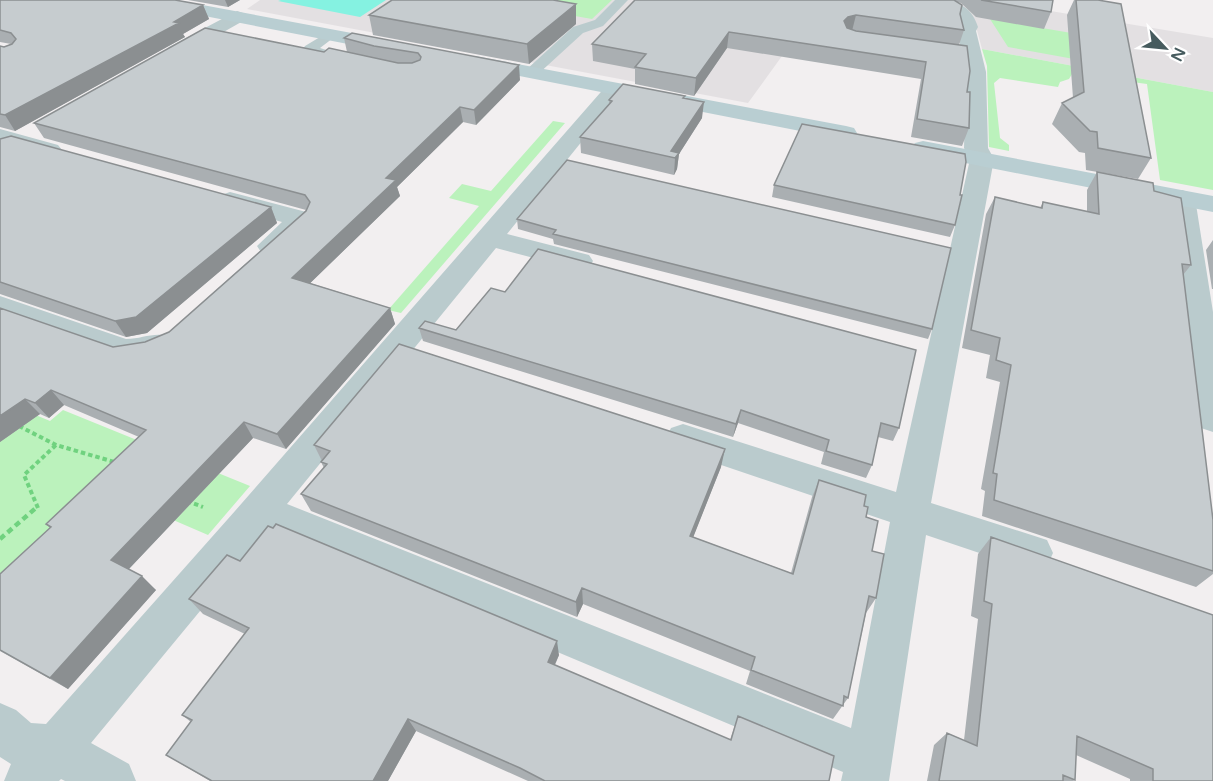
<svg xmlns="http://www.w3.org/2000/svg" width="1213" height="781" font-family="'Varela Round',sans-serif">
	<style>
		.education { fill: #e3e0e2 }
		.green { fill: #bbf2bc }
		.water { fill: #85f2e1 }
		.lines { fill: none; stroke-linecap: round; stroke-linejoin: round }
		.path-far1 { stroke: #70d27f; stroke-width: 4; stroke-dasharray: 4.5 3; stroke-linecap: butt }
		.path { stroke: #70d27f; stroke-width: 4.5; stroke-dasharray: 6 4; stroke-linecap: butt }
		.lane { fill: #bacbcd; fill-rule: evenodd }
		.street { fill: #bacbcd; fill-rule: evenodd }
		.secondary { fill: #b9ced2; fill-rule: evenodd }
		.wall { fill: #aaafb2 }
		.shaded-wall { fill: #8b8f91 }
		.building { fill: #c6cccf; stroke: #8b8f91; stroke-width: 1.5 }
	</style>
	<rect width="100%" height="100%" fill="#f2eff0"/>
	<!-- education -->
	<path class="education" d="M260 0H929L782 56 748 103 247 9Z
		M952 0H982L1009 4 1213 38V92L982 49 974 19Z"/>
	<!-- green -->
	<path class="green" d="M483 0H612L592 19Z
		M990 19 1112 40 1131 51 1129 69 1008 47Z
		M982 49 1213 92V190L1160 180 1147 84 1072 74 1069 79 1060 82 1058 87 1000 78 994 83 1000 138 1009 145V151L989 147 987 66Z
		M553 121 565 123 401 313 388 310 479 206 449 198 462 184 491 191Z
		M0 400 50 421 63 410 250 486 208 535 99 488 0 586Z"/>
	<!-- water -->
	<path class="water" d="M281 0H386L360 17 278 1Z"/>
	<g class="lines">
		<!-- path-far1 -->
		<path class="path-far1" d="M19 426 56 445 118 463
			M187 501 203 507
			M38 508 24 475 56 445"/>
		<!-- path -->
		<path class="path" d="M0 539 37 507"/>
		<!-- lane -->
		<path class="lane" d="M615 0H628L603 26 583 33 536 76H526L524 73 526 70 573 27 595 20Z
			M330 31 337 35 320 48 342 55 344 58 342 61 337 62 305 52 303 49 305 46Z"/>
		<!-- street -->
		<path class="street" d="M932 0C954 0 971 4 978 27L976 31 986 72 988 148 994 159 931 503 1047 540 1053 553 1047 566 1033 571 926 535 889 781H841L843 772 267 530 91 743 129 764 136 781H65L61 779 59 781H4L11 764 0 757V703L16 710 31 723 46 724 235 511 607 85 614 83 621 85 625 89 621 93 507 234 589 255 593 261 589 267 579 270 496 248 287 504 851 728 890 522 671 448 666 438 671 428 683 424 896 492 970 159 964 148 966 72 957 30 959 26 958 20Z
			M237 11 243 13 246 17 243 21 183 55H169L166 51 169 47Z
			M0 129 58 145 62 150 58 155 50 157 0 143Z
			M1182 190 1191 193 1195 198 1213 312V432L1201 428 1196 419 1169 198 1173 193Z
			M230 192 310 213 314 219C303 236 282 257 261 252L257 246 282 222 221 205 217 200 221 195Z
			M0 296 126 339C142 339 153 332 168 336L173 344 168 352 139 361H125L0 317Z"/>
		<!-- secondary -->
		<path class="secondary" d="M139 0H176L389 40 396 42 399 46 396 50 389 52 148 5 142 4Z
			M475 56 846 126 854 128 857 133 854 138 846 140 468 66 465 62 468 58Z
			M923 141 1213 196V212L915 153 911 148 915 143Z"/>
	</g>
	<!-- wall -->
	<path class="wall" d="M0 0 203 5 209 19 183 34 185 37 15 131 0 127V46L4 47 11 44 0 42Z
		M188 0H240L228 7Z
		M635 0H1053L1051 12 1044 29 976 17 961 3 957 2 964 30 959 45 967 92 969 128 962 146 911 137 921 79 727 48 694 96 635 84V69L593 61 592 44Z
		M1074 0H1098L1151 158 1138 179 1086 170 1085 153 1079 152 1052 124 1062 103 1073 98 1067 15Z
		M369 15 576 24 529 64 373 35Z
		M352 33 520 80 476 125 463 122 397 187 400 196 310 283 390 308 395 324 286 449 253 438 129 569 156 590 68 689 0 651V574L50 528 46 524 139 437 64 405 49 418 40 414 0 442V308L113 347 145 342 169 332 306 210 44 138 34 123 324 52H347L344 38Z
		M684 98 702 118 679 154 677 169 674 175 581 153 580 137 609 104V100Z
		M0 139 271 207 277 223 147 333 126 337 0 294Z
		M1097 172 1154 191 1191 265 1183 275 1213 520V574L1196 587 982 516 985 491 981 489 1000 382 986 378 990 355 962 348 986 214 995 197 1040 208 1043 202 1087 212V190Z
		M774 185 960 195 955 225 950 237 772 197Z
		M517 219 932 329 928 339 554 244 553 239 518 229Z
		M1213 240V289H1212L1206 250Z
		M491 288 899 428 893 441 878 437 872 465 866 478 821 464 824 452 738 423 733 437 423 341 419 328 456 330Z
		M314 445 721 467 693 537 791 573 812 497 819 480 864 506 872 551 876 598 866 613 848 698 833 719 746 684 750 671 583 604 577 617 311 511 301 494 324 468 321 462 322 461Z
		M991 537 1213 781H1130V779L1076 755 1075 780 1073 781H927L934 745 947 733 964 740 978 619 971 616 978 554Z
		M240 561 559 655 555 665 730 740 738 716 829 781H528L416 731 388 781H210L166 755 191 722 182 715 245 634 203 614 189 599Z"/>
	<!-- shaded-wall -->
	<path class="shaded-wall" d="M225 0H240L228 7Z
		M576 4V24L529 64 527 44Z
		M203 5 209 19 183 34 185 37 15 131 5 115Z
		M856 15 852 31 844 33V21L848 17Z
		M729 32 727 48 694 96 696 78Z
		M519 65 520 80 476 125 474 110Z
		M704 102 702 118 679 154 677 169 674 175 675 158 671 151Z
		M460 107 463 122 397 187 400 196 299 294 292 278 386 178Z
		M271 207 277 223 147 333 126 337 115 321Z
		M390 308 395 324 286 449 277 434Z
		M51 390 64 405 49 418 35 403Z
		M25 399 40 414 0 442V416Z
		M741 410 738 423 733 437 736 424Z
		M244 422 253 438 125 573 111 560Z
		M725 449 721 467 687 553 690 536Z
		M142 576 156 590 68 689 50 678Z
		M582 588 583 604 577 617 576 602Z
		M557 641 559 655 550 675 548 662Z
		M408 719 416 731 388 781H373Z"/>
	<!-- building -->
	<path class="building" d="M0 0H175L203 5 174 22 179 23 5 115 0 114V46L4 47 12 44 16 39 11 33 0 30Z
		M392 0H553L576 4 527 44 369 15Z
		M635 0H954L962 5 960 14 964 30 856 15 848 17 844 21 847 28 856 31 967 46 970 71 967 92H970L969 128 917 119 926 62 729 32 696 78 635 67 646 54 592 44Z
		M981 0H1053L1051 12Z
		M1076 0H1098L1121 4 1151 158 1098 148 1097 132 1090 131 1062 103 1084 92Z
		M205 28 324 52 329 48 398 63H412L420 60 421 57 418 53 374 46 344 38 352 33 519 65 474 110 460 107 386 178 396 180 292 278 390 308 277 434 244 422 111 560 142 576 50 678 0 650V574L51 527 46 524 146 430 51 390 35 403 25 399 0 416V308L113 347 145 342 169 332 306 211 310 202 305 195 34 123Z
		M623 84 685 96 683 98 704 102 671 151 679 153 675 158 580 137 612 101 609 100Z
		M802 124 965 154 966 162 960 195H962L955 225 774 185Z
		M11 136 271 207 136 317 115 321 0 282V139Z
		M567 160 951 248 932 329 553 234 556 230 517 219Z
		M1097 172 1153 183 1154 191 1181 198 1191 265 1182 264 1213 520V571L994 500 997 474 993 473 1011 365 996 360 1000 338 971 330 995 197 1042 208 1043 202 1099 214Z
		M538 249 916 350 899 428 881 423 872 465 826 451 829 440 741 410 736 424 419 328 425 321 456 330 491 288 505 292Z
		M399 344 725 449 690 536 793 574 819 480 866 495 864 506 868 507 866 517 878 521 872 551 884 554 876 598 869 596 848 698 844 696 843 706 751 670 755 657 582 588 576 602 301 494 327 464 321 462 330 451 314 445Z
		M276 524 557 641 548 662 731 740 738 716 834 756 829 781H545L520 768 408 719 373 781H212L166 755 192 720 182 715 249 628 189 599 227 555 240 561 268 526 273 528Z
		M991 537 1213 615V781H1153V769L1077 736 1075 780 1063 775V781H939L947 733 977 746 992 604 984 601Z"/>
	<!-- north arrow -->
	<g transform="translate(1165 48) rotate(116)" stroke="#ffffff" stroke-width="4.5" paint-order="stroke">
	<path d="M0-4.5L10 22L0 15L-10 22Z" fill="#465b5e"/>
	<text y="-9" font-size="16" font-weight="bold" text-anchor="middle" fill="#465b5e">N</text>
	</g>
</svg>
